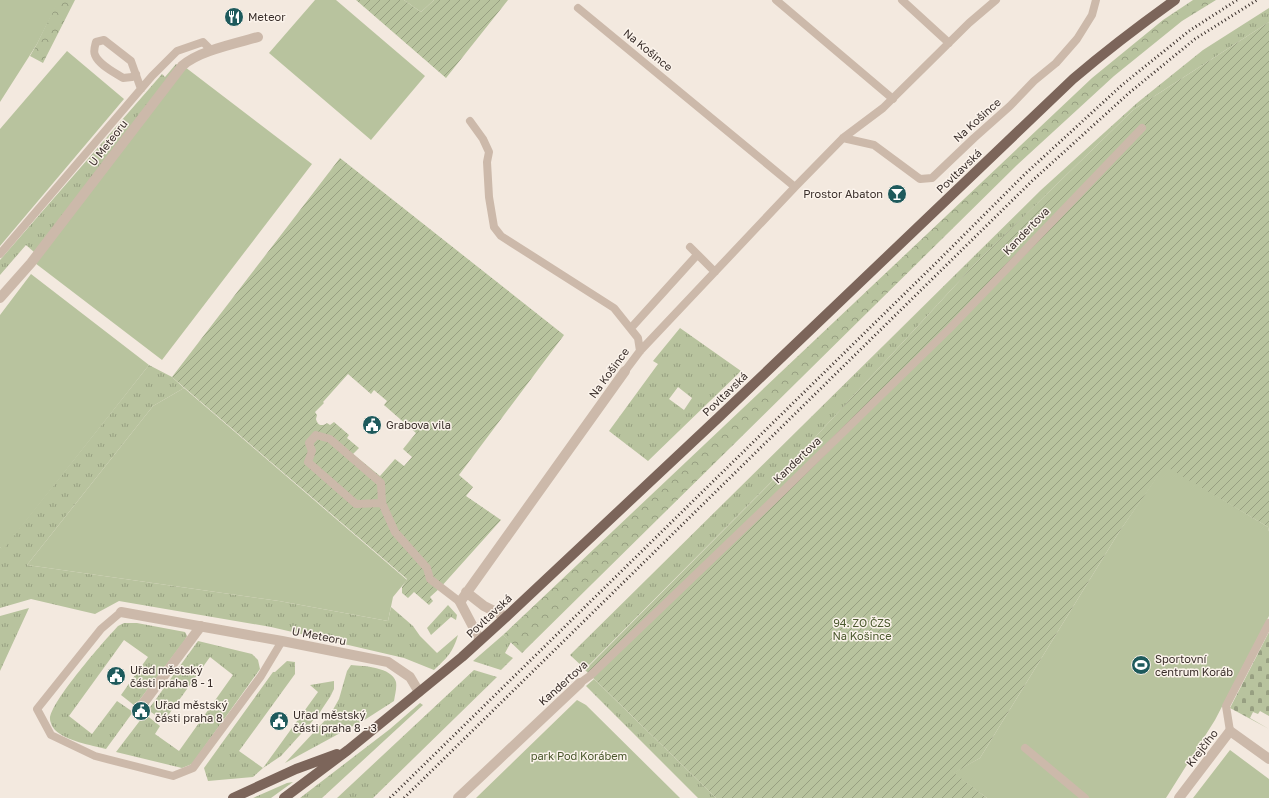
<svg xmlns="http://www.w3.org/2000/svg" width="1269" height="798" font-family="'Golos Text',sans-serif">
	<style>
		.grass { fill: url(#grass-tufts); fill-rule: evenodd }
		.forest { fill: url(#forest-crowns) }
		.cemetery { fill: url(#cemetery-stones) }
		.park { fill: #b8c39e }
		.garden { fill: url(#garden-furrows); fill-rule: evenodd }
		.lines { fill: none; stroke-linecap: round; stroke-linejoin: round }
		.lane { stroke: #ccb9aa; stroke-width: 8 }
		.street { stroke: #ccb9aa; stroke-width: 10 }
		.primary { stroke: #7c655a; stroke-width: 10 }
		.rail { stroke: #392e2a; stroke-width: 3; stroke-dasharray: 1 3; stroke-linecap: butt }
		.labels { text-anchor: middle; stroke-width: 3; stroke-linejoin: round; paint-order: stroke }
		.poi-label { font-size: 11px; fill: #392e2a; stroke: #fbf3eb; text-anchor: start }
		.street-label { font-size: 11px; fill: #392e2a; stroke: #fbf3eb }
		.park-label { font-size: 11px; fill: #4a582d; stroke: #fbf3eb }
	</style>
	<defs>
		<pattern id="grass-tufts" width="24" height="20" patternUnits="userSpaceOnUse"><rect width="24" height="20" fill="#b8c39e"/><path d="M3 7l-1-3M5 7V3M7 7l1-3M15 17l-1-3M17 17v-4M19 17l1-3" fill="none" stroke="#979f81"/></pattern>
		<pattern id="forest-crowns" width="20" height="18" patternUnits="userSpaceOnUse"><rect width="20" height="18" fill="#b8c39e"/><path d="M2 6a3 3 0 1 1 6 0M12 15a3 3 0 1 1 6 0" fill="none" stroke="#979f81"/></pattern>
		<pattern id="cemetery-stones" width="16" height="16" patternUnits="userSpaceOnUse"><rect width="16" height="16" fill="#b8c39e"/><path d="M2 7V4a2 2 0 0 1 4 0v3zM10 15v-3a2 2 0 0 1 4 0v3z" fill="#979f81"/></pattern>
		<pattern id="garden-furrows" width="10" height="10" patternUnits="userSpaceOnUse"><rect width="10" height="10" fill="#b8c39e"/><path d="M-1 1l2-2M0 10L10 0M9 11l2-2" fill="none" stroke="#979f81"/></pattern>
	</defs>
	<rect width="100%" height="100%" fill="#f3e9df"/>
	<!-- grass -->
	<path class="grass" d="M1269 8V22L1133 110 975 264 807 446 585 669 570 655 1041 190 1137 103 1203 50Z
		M176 64 179 66 34 252 26 245 0 275V260L162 74 165 77Z
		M680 328 741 371 648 461 609 431 658 364 653 361ZM678 387 692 398 684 410 669 399Z
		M149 365 172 377 184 388 153 406 27 565 279 601 388 621 391 607 413 626 420 636 437 653 458 635C453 652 447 658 434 670L404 658 271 627 119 601 95 614 31 599 0 608V547L3 549Z
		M448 605 457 615 456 620 451 617 431 635 427 628Z
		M29 608 0 671V616Z
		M124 623H137L185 632 187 636 185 640 135 706 121 695 148 657 124 640 69 716 92 734 117 701 133 712 106 749C91 745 66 741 55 730 53 728 50 722 50 719 50 702 105 640 118 626Z
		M503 635 511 642 505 653 513 658 501 670 473 661Z
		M198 641 252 654 258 660 260 669 192 764 182 768 116 752 145 714 160 726 155 734 179 751 233 675 210 657 164 721 148 710Z
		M287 661 295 662V674L239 751 263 768 318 692 310 685 334 681V689L330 697 318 715 281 756 263 768 253 777 208 781 204 768 273 672H275Z
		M351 665C363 666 392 667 396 682 397 688 395 694 394 701L366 719 285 763 330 715 339 699 347 671Z
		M474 670 497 677 373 798H337Z
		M594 679 716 798H698L586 686Z
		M420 703 423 705 322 798H300L390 729Z
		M293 782 271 798H253L287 783Z"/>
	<!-- forest -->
	<path class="forest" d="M58 0H75L43 63 30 56 37 44Z
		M1193 0H1216L1182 21 1114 76 1017 165 522 653 503 635 1092 78 1163 20Z"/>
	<!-- cemetery -->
	<path class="cemetery" d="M1269 632V716L1260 711 1258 714 1253 712 1250 718 1269 729 1230 708Z"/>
	<!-- park -->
	<path class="park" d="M0 0H59L37 44 0 102Z
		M315 0H336L425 76 371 140 269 53Z
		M404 0H434L421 12Z
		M67 51 124 99 0 246V129Z
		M185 67 312 164 162 360 35 263Z
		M31 274 149 365 3 550 0 547V315Z
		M184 388 407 580 393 597 388 621 279 601 27 565 153 406Z
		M1165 465 1268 527 1269 532V616L1215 720 1166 798H987L953 773 980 758 1119 532Z
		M577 700 586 705 680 798H476Z
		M1230 750 1269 779V798H1193Z"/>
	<!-- garden -->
	<path class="garden" d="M356 0H404L421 12 434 0H508L446 78Z
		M1269 22V532L1268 527 1165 466 1119 532 980 758 954 773 987 798H716L585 670 807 446 975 264 1133 110Z
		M340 158 564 335 459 475 473 487 466 496 501 520 440 588 430 597 433 601 429 605 414 592 408 598 402 593V587L407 579 172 377ZM348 374 371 394 374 390 387 401 384 405 416 433 403 449 412 457 404 466 395 459 380 476 353 454 359 448 347 438 349 435 334 422 330 425 327 423C322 427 317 425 316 419L317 415 315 412 324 403 323 402Z"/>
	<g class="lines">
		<!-- lane -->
		<path class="lane" d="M776 0 893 99
			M902 0 949 43
			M578 8 795 187 640 351 625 371
			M136 74 132 77 123 78C114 72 99 65 95 55 93 51 95 46 96 42L104 40 131 61 141 89
			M470 121 483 139 489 152 487 162 489 197 494 227 501 236 614 308 638 338 640 351
			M843 138 874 145 920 179 932 178 974 138 1010 106 1034 81 1056 63 1077 39 1092 15 1096 0
			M795 187 843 138 883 108 969 23 996 0
			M690 247 715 272
			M0 254 152 76 177 51 203 42 212 51
			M631 328 697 255
			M382 503 356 504 308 462 312 451 309 443 316 435 330 439 381 483 382 503 395 532 427 568 430 579 460 602
			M121 612 101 629 37 709 51 735 95 756 173 776 193 768 261 676 282 641
			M580 683 591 675 787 487 950 328 1142 128
			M1230 731 1226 706 1269 623
			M1025 748 1085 798"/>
		<!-- street -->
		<path class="street" d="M0 298 31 263 182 66C198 51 237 43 258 37
			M466 592 484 606 506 617
			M121 612 282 641 388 662 410 677 419 692
			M480 640 460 602 625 371
			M142 705 201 626
			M458 798 580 683
			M1179 798 1230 731 1269 759"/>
		<!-- primary -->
		<path class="primary" d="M233 798 296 769 337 754
			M284 798 348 750 462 657 506 617 718 418 1073 79C1106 51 1140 25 1175 0"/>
		<!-- rail -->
		<path class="rail" d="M390 798 938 261 1025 174 1122 85 1189 31 1237 0
			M404 798 1032 181 1129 93 1195 39 1257 0"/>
	</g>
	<!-- icons -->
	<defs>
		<symbol id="restaurant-disc" viewBox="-11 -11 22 22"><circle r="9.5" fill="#1e5a5c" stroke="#fbf3eb"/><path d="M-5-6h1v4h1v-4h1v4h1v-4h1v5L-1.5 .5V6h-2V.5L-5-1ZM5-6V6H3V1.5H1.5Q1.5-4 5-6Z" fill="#fff"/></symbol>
		<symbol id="bar-disc" viewBox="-11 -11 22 22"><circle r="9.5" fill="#1e5a5c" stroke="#fbf3eb"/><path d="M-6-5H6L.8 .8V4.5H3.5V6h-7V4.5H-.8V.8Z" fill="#fff"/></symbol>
		<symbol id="civic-disc" viewBox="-11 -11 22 22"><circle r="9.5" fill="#1e5a5c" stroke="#fbf3eb"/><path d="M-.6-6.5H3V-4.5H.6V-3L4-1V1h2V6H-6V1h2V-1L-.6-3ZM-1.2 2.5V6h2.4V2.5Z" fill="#fff"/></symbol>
		<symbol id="stadium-disc" viewBox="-11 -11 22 22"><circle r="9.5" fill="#1e5a5c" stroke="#fbf3eb"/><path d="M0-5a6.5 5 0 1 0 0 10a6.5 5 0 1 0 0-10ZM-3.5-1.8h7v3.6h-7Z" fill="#fff"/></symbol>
	</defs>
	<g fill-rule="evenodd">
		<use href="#restaurant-disc" x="223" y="6" width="22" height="22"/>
		<use href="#bar-disc" x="886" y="183" width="22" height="22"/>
		<use href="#civic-disc" x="361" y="414" width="22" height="22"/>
		<use href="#stadium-disc" x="1130" y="654" width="22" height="22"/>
		<use href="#civic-disc" x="105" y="665" width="22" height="22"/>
		<use href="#civic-disc" x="130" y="700" width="22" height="22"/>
		<use href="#civic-disc" x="268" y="710" width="22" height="22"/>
	</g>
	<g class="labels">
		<!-- poi labels -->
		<g class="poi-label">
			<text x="248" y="21">Meteor</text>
			<text x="883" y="198" text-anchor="end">Prostor Abaton</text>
			<text x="386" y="429">Grabova vila</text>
			<text x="1155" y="663">Sportovní<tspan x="1155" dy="13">centrum Koráb</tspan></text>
			<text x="130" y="674">Uřad městský<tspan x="130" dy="13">části praha 8 - 1</tspan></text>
			<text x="155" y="709">Uřad městský<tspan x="155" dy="13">části praha 8</tspan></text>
			<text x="293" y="719">Uřad městský<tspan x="293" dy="13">části praha 8 - 3</tspan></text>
		</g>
		<!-- street labels -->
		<g class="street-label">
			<text transform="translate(648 50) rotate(39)" y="4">Na Košince</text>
			<text transform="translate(977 120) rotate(-42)" y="4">Na Košince</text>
			<text transform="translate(108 143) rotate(-52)" y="4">U Meteoru</text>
			<text transform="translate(959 171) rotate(-44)" y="4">Povltavská</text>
			<text transform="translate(1026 231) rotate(-46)" y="4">Kandertova</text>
			<text transform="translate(609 373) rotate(-54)" y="4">Na Košince</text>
			<text transform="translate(725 394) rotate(-44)" y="4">Povltavská</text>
			<text transform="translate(797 460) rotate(-44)" y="4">Kandertova</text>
			<text transform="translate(489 616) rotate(-43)" y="4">Povltavská</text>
			<text transform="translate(319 636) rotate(11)" y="4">U Meteoru</text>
			<text transform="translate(563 683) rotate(-42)" y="4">Kandertova</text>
			<text transform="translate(1202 748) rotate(-52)" y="4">Krejčího</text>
		</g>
		<!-- park labels -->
		<g class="park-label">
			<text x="862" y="627">94. ZO ČZS<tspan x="862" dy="13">Na Košince</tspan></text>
			<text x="579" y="760">park Pod Korábem</text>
		</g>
	</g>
</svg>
